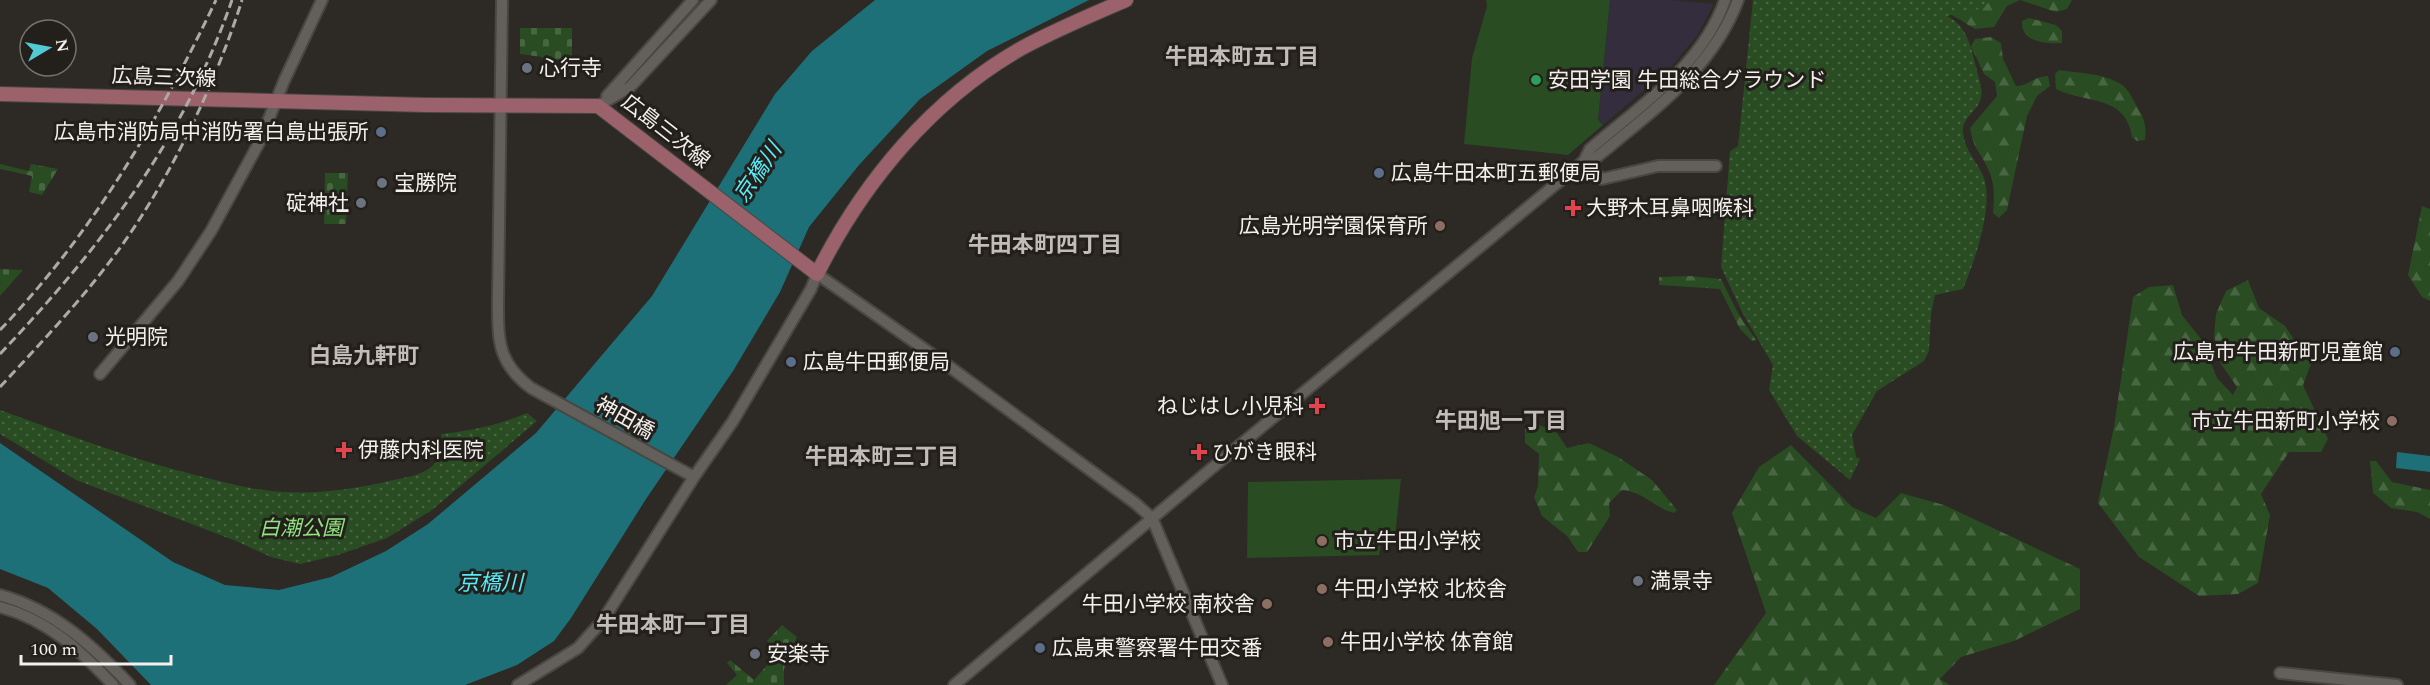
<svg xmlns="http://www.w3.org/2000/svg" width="2430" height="685" font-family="Spectral,'Noto Sans JP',serif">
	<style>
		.commercial { fill: #332d3e }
		.forest { fill: url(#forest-firs) }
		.cemetery { fill: url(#cemetery-stones) }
		.park { fill: url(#park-dots) }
		.garden { fill: #294c22 }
		.water { fill: #1d7077 }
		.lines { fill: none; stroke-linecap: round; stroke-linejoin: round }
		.minor-casing { stroke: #4a4743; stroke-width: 14 }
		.major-casing { stroke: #4a4743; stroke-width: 16 }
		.minor { stroke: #635f5a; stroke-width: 10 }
		.major { stroke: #9b626b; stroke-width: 14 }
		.rail { stroke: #ada9a6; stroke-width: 3; stroke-dasharray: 9 4.5; stroke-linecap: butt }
		.worship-dot { fill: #6b7280; stroke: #231f1b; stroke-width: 2 }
		.leisure-dot { fill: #2e9e5b; stroke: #231f1b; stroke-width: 2 }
		.service-dot { fill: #5c6f8a; stroke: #231f1b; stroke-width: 2 }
		.health-dot { fill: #e0444e; stroke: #231f1b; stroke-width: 2 }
		.education-dot { fill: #8d6e63; stroke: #231f1b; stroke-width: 2 }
		.labels { text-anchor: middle; stroke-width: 6; stroke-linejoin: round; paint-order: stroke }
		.poi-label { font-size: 21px; fill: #f3f0ed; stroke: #231f1b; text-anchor: start }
		.street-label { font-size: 21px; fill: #f3f0ed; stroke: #231f1b }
		.park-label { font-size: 21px; font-style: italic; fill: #90e37e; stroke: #231f1b }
		.neighbourhood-label { font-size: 22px; font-weight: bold; fill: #c3bdb7; stroke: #231f1b }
		.water-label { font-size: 22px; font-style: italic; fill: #57ecf9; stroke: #231f1b }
	</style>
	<defs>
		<pattern id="forest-firs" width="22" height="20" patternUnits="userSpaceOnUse" patternTransform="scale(1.5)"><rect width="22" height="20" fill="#294c22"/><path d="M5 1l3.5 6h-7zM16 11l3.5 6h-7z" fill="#486642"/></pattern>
		<pattern id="cemetery-stones" width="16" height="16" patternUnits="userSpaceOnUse" patternTransform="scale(1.5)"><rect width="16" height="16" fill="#294c22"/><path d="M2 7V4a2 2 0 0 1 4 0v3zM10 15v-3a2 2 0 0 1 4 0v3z" fill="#486642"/></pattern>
		<pattern id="park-dots" width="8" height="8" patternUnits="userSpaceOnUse" patternTransform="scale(1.5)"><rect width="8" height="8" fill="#294c22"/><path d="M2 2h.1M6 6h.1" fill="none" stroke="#486642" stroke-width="1.8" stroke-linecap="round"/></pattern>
	</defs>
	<rect width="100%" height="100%" fill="#2d2924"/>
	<!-- commercial -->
	<path class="commercial" d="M1610 0H1670L1714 4 1697 36 1671 67 1603 125 1598 120Z"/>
	<!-- forest -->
	<path class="forest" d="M1921 0H2072L2067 9 2056 12 2020 0 2007 6 1994 27 1975 29 1947 12Z
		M2029 18 2056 25 2062 31V43C2045 44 2020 42 2022 21Z
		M1991 37 2001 43 2003 59 2016 86C2028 86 2035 76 2048 76L2050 86 2037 96 2027 116 2007 210 1999 218 1993 213C1994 198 1995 184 1989 171 1981 152 1974 151 1970 128L1997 96 1995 82 1984 74 1971 46 1975 39Z
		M2059 70C2078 73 2102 73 2119 83 2127 87 2132 97 2136 105 2144 117 2147 126 2145 140L2137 141 2132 137C2126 94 2085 104 2056 89L2055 74Z
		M2422 206 2430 209V301L2422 297 2408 275Z
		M1690 276 1721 279 1739 315 1756 340 1752 341 1740 329 1720 289 1659 285V277Z
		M2248 280 2259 308 2285 326 2311 364 2303 385 2328 439 2321 452H2289L2261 494 2270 515 2258 583 2238 594 2199 596 2139 557 2098 503 2114 427 2133 297 2149 287 2173 285 2182 315 2201 339 2217 378 2233 395 2237 387 2221 364 2214 336 2216 314 2226 291Z
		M1535 423 1557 433 1567 448 1589 443 1618 457 1652 480 1677 510 1674 513C1652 507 1647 493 1622 490L1609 503 1610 516 1587 552H1578L1567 536 1542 516 1534 497 1538 486 1539 454 1525 443V429Z
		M1791 445 1852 507 1876 518 1901 493 1944 505 2080 569V609L2014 641 1961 657 1940 679 1950 685H1714L1766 613 1732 513 1759 467Z
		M2370 461H2376L2392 482 2430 490V519L2417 512 2391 508 2373 493Z"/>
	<!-- cemetery -->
	<path class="cemetery" d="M520 28H572V60H542V57L520 54Z
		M0 164 29 171 31 164 58 169 42 195 29 192 32 176 0 169Z
		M325 173H348L346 224H324Z
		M0 269 23 270 0 296Z
		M782 625 797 637 784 669V685H726L737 675 727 663 730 660 754 680 779 652 767 641Z"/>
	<!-- park -->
	<path class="park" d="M1753 0H1990L1984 8 1947 16C1971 28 1972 55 1979 78 1981 86 1983 93 1980 101 1976 112 1962 118 1963 132 1964 150 1978 162 1984 178 1994 206 1974 263 1963 289L1935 295 1931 314 1929 351 1924 361 1877 391 1852 435 1856 457 1860 459 1850 480 1797 436 1769 390 1773 365 1742 312 1721 267 1730 151 1738 146Z
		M0 410C66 434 131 459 199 476 227 483 256 491 285 492 320 494 354 489 389 481 421 474 443 473 441 434 471 431 499 425 527 413L537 421 432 510 387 538 338 555 300 564 271 557 236 541 76 480 0 434Z"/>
	<!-- garden -->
	<path class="garden" d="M1486 0H1610L1598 120 1603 125 1568 155 1464 144 1472 58 1487 6Z
		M1401 479 1395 538 1382 537 1379 555 1247 558 1248 482Z"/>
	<!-- water -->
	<path class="water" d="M875 0H1089L987 51 920 99 859 165 809 227 780 292 733 371 646 499 571 618 554 641 517 665 465 685H151L97 629 48 588 0 569V443L173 562 225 585 279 590 331 577 386 551 428 524 536 433 652 296 775 94 812 51Z
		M2397 452 2430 456V472L2396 468Z"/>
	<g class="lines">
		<defs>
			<path id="minor" d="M502 0 498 303C498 341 498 363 531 388L694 477
				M607 96 693 0
				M598 106 630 87 711 0
				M1584 161 1597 157C1652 111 1712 70 1738 0
				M1584 161 1602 179 1658 166H1716
				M100 374 178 281 211 231 260 141 284 81 322 0
				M0 595C54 610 92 645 130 685
				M0 607C47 619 81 651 113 685
				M2280 673 2397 685
				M518 685 578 648 603 620 694 477 733 421 811 289 817 274 943 362 1135 503 1152 518 1222 685
				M954 685 1212 468 1584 161 1590 149C1641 105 1702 66 1725 0"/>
			<path id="major" d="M0 94 426 105 598 106 817 274C863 182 932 99 1022 48 1055 30 1091 15 1126 0"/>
		</defs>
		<!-- minor casing -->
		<use href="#minor" class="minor-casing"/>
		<!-- major casing -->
		<use href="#major" class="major-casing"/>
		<!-- minor -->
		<use href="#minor" class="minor"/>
		<!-- major -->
		<use href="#major" class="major"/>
		<!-- rail -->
		<path class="rail" d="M0 330C92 234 159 120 216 0
			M0 354C101 247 183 141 232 0
			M0 387C38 346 77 305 111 260 166 188 215 86 242 0"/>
	</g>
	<!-- markers -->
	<g class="worship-dot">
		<circle cx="527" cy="68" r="6"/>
		<circle cx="382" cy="183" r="6"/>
		<circle cx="361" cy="203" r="6"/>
		<circle cx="93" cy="337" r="6"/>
		<circle cx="1638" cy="581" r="6"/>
		<circle cx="755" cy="654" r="6"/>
	</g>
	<circle class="leisure-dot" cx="1536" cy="80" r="6"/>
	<g class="service-dot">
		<circle cx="381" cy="132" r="6"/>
		<circle cx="1379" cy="173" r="6"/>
		<circle cx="2395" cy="352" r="6"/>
		<circle cx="791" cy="362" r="6"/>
		<circle cx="1040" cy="648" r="6"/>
	</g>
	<g class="health-dot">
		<path d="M1570 199h6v6h6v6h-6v6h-6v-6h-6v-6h6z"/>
		<path d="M1314 397h6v6h6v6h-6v6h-6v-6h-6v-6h6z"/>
		<path d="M341 441h6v6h6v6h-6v6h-6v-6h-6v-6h6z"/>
		<path d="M1196 443h6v6h6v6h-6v6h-6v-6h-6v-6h6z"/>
	</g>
	<g class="education-dot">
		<circle cx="1440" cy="226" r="6"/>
		<circle cx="2392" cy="421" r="6"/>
		<circle cx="1322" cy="541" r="6"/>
		<circle cx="1322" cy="589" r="6"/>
		<circle cx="1267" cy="604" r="6"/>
		<circle cx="1328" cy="642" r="6"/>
	</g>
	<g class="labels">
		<!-- poi labels -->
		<g class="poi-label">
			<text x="539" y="75">心行寺</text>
			<text x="1548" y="87">安田学園 牛田総合グラウンド</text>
			<text x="369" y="139" text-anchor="end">広島市消防局中消防署白島出張所</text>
			<text x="1391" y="180">広島牛田本町五郵便局</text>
			<text x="394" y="190">宝勝院</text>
			<text x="349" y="210" text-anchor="end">碇神社</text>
			<text x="1586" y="215">大野木耳鼻咽喉科</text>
			<text x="1428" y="233" text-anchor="end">広島光明学園保育所</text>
			<text x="105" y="344">光明院</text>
			<text x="2383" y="359" text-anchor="end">広島市牛田新町児童館</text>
			<text x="803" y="369">広島牛田郵便局</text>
			<text x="1304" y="413" text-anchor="end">ねじはし小児科</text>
			<text x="2380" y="428" text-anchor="end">市立牛田新町小学校</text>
			<text x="358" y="457">伊藤内科医院</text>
			<text x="1212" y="459">ひがき眼科</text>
			<text x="1334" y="548">市立牛田小学校</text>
			<text x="1650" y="588">満景寺</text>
			<text x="1334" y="596">牛田小学校 北校舎</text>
			<text x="1255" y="611" text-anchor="end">牛田小学校 南校舎</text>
			<text x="1340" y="649">牛田小学校 体育館</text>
			<text x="1052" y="655">広島東警察署牛田交番</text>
			<text x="767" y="661">安楽寺</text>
		</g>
		<!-- street labels -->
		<g class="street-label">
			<text transform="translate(164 77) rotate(2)" y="7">広島三次線</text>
			<text transform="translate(666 131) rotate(38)" y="7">広島三次線</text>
			<text transform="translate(625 418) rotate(29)" y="7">神田橋</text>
		</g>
		<!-- park labels -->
		<g class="park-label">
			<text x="301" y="535">白潮公園</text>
		</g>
		<!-- neighbourhood labels -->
		<g class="neighbourhood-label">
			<text x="1242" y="64">牛田本町五丁目</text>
			<text x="1045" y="252">牛田本町四丁目</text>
			<text x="364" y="363">白島九軒町</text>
			<text x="1501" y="428">牛田旭一丁目</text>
			<text x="882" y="464">牛田本町三丁目</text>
			<text x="673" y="632">牛田本町一丁目</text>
		</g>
		<!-- water labels -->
		<g class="water-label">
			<text transform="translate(757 172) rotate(-56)" y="8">京橋川</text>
			<text x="490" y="590">京橋川</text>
		</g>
	</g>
	<!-- north arrow -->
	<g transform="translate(48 48) rotate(80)"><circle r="28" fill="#231f1b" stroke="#76736f" stroke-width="1.5"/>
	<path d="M0-4.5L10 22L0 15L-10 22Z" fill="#51ccd5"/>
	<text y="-9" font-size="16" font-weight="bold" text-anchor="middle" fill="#f3f0ed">N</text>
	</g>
	<!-- scale -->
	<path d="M21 655v9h150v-9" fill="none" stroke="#f3f0ed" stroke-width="3"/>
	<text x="30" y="655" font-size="18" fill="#f3f0ed" stroke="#231f1b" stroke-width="4.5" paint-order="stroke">100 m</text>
</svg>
